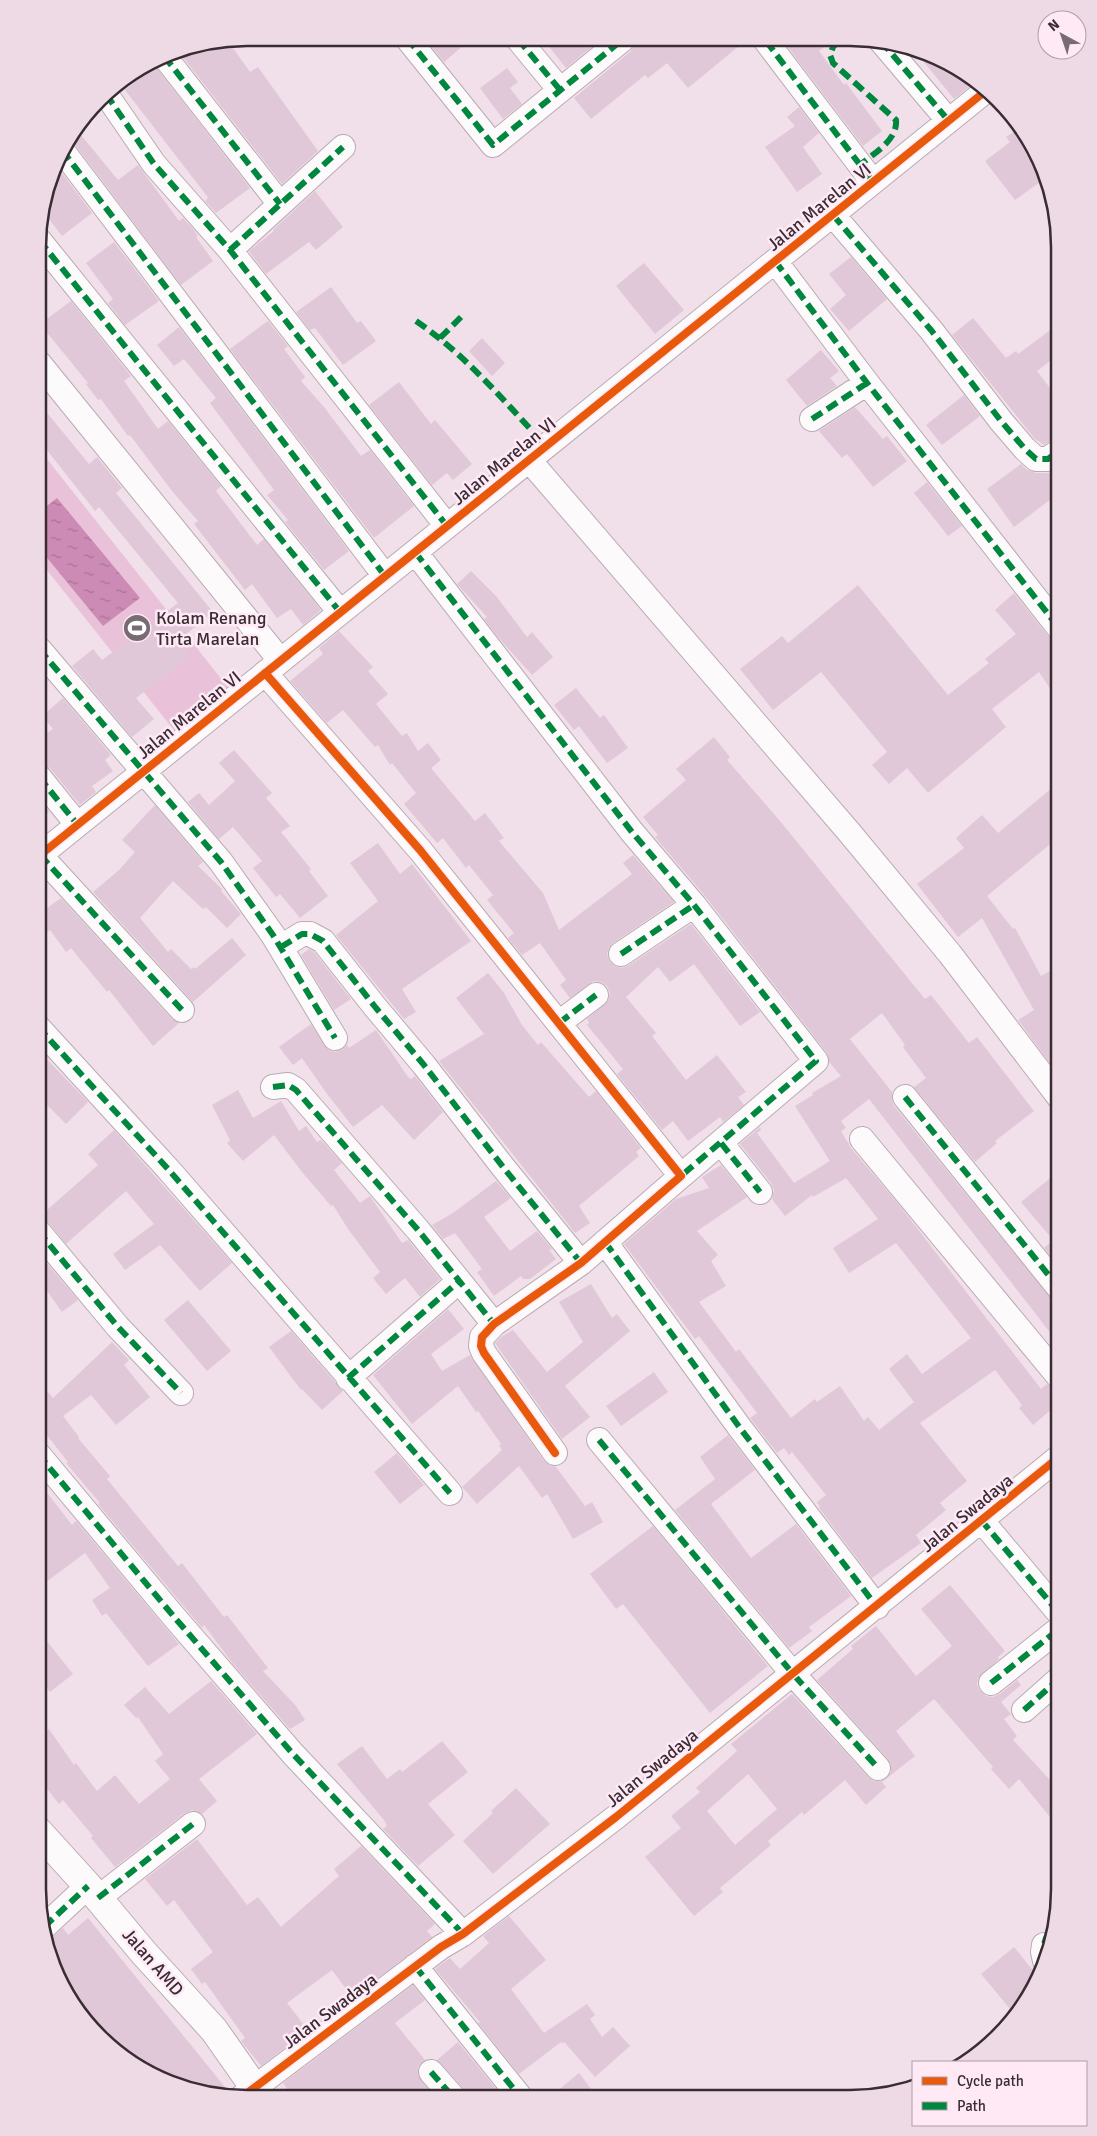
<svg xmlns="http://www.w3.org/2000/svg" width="1097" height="2136" font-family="Signika,sans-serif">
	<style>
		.park { fill: #e9c1d9 }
		.water { fill: url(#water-ripples) }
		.building { fill: #e1c8d8; fill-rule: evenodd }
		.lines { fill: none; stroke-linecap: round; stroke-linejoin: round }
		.minor-casing { stroke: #b9abb4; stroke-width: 26 }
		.tertiary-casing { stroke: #b9abb4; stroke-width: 30 }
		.minor { stroke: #fdfafc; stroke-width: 24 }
		.tertiary { stroke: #fdfafc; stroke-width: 28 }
		.quiet { stroke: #00873e; stroke-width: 6; stroke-dasharray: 12 6; stroke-linecap: butt }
		.cycleway-casing { stroke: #fee9f5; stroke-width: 11 }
		.cycleway { stroke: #e8590c; stroke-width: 8 }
		.labels { text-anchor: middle; stroke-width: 5; stroke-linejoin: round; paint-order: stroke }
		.street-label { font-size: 18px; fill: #392c33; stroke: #fee9f5 }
		.poi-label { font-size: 18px; fill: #392c33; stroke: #fee9f5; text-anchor: start }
		.rim { fill: none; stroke: #392c33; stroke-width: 2.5 }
	</style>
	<defs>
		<pattern id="water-ripples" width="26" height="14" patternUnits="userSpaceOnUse" patternTransform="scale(1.25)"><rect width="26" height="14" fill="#cc8bb5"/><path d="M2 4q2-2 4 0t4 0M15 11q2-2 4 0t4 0" fill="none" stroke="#a77294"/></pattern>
	</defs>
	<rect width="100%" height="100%" fill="#f1dfea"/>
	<!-- park -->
	<path class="park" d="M39 449 234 695 181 739 39 560Z"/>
	<!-- water -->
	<path class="water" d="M57 498 140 598 103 626 39 548V512Z"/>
	<!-- building -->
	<path class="building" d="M425 39H471L444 62Z
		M543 39 588 40 593 46 566 68Z
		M635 40H693L745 41 688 88 667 63 648 78 645 75 591 119 574 98 631 51Z
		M228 41 250 72 258 67 318 151 282 184 178 51Z
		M783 41H831L819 51 844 85 846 83 882 131 863 146Z
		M914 50 943 59 976 81 954 99Z
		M155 66 250 188 216 213 205 201 208 198 207 196 125 90Z
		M507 68 518 82 510 88 522 104 503 119 480 88Z
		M799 107 819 133 803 147 822 174 797 192 765 147 795 126 787 117Z
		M1021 127 1047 177 1015 200 985 161 1010 142 1006 137Z
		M81 135 118 180 138 165 179 221 183 218 194 230 198 236 196 237 213 261 181 285 73 142Z
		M56 165 92 213 62 236 42 210Z
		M315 191 343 227 316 250 309 242 266 274 249 251 274 231 273 230Z
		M114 242 159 301 125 325 108 303 113 299 86 263Z
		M851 257 887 299 849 331 830 309 846 295 829 274Z
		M644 263 684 310 655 334 616 286Z
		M331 287 357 323 361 321 376 341 343 365 315 328 310 330 296 312Z
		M71 301 131 376 124 381 158 429 168 421 221 486 216 491 257 545 264 539 321 610 303 625 291 609 277 618 252 584 245 590 194 524 198 521 172 491 130 435 128 436 101 399 98 400 86 384 88 383 40 324Z
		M973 318 1006 358 1016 351 1018 354 1052 329 1059 338V354L1037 371 1059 400V438L1051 440 1044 445 1035 439 952 335Z
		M268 321 288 346 284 349 305 377 301 381 324 407 361 456 370 450 414 506 374 538 230 349Z
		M179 327 349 551 324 570 285 522 288 520 267 495 274 490 210 403 216 398 184 359 174 366 157 345Z
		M482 338 505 363 492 376 469 351Z
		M821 350 839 371 830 378 837 386 807 406 786 380Z
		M399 382 431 424 435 420 472 464 453 480 447 473 432 485 369 405Z
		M964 395 980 416 942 445 926 425Z
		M39 403 89 464 97 457 122 488 116 493 213 612 179 640 191 656 136 698 154 719 132 737 72 666 93 649 102 660 178 603 99 507 95 511 39 440Z
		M855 407 883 439 887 436 907 461 873 487 847 454 842 458 819 431Z
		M1021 464 1027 470 1036 473H1049L1059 468V493L1014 527 987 489Z
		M927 482 962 526 948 536 914 493Z
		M471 571 496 596 527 637 532 632 553 657 532 675 498 637 484 619 487 617 457 584Z
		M858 585 948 695 989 663 985 659 1016 634 995 610 1014 593 1048 636 1053 641H1059V702L1039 672 992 709 1006 727 928 793 907 768 889 784 872 765 887 752 821 672 773 710 740 669 782 636 788 643Z
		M339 631 373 667 368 671 388 694 376 704 402 736 407 733 418 751 428 743 441 760 431 768 475 821 485 813 504 838 499 841 543 893 559 930 632 874 623 863 633 855 674 902 613 943 609 948 607 954 610 962 615 966 622 968 628 966 691 924 760 1012 740 1026 694 964 670 982 658 967 626 997 656 1033 652 1036 686 1080 717 1055 746 1092 738 1097 744 1105 723 1122 720 1117 688 1141 673 1121 662 1130 617 1074 623 1069 587 1025 589 1023 587 1019 608 1001 610 993 607 986 601 982 594 981 570 998 560 985 566 980 540 943 522 955 508 938 514 933 487 900 493 895 469 865 466 868 443 838 437 843 404 804 416 793 392 763 390 765 378 745 375 747 343 710 327 723 290 681 323 654 319 648Z
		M576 688 600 718 604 715 628 748 607 763 579 726 574 730 554 705Z
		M63 698 111 755 105 760 113 771 92 786 96 792 80 805 50 768 39 764V738L53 729 42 716Z
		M714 737 730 757 727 760 780 821 925 999 931 995 969 1043 977 1037 1034 1111 995 1141 997 1143 975 1162 914 1087 926 1078 903 1047 905 1045 882 1013 850 1039 892 1092V1100L894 1106 1059 1308V1344L869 1099 841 1121 846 1128 841 1131 851 1148 900 1206 1041 1389 1047 1384 1054 1390H1059V1403L1033 1425 1019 1408 1022 1405 995 1370 920 1423 967 1481 940 1503 946 1510 916 1535 921 1543 872 1578 819 1508 820 1507 817 1502 826 1495 792 1452 789 1455 784 1448 777 1453 750 1418 757 1413 699 1336 695 1339 624 1244 676 1199 709 1188 702 1177 721 1165 747 1197 697 1231 718 1255 711 1261 726 1286 699 1302 736 1352 739 1349 791 1418 815 1399 817 1402 840 1386 864 1421 868 1417 879 1430 914 1402 889 1369 907 1354 922 1374 971 1338 896 1243 849 1273 833 1248 878 1219 846 1178 813 1197 812 1195 785 1216 772 1199 774 1190 771 1183 740 1144 760 1127 761 1130 757 1133 794 1183 830 1161 795 1106 813 1095 812 1093 841 1076 829 1062 827 1053 705 896 655 837 658 835 643 817 686 780 676 769Z
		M234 750 272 793 266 798 290 826 281 832 311 869 309 871 328 896 300 918 280 894 276 897 253 868 262 861 233 827 219 839 188 802 199 793 209 805 235 781 219 763Z
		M1059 782V837L987 896 1013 929 1015 928 1041 976 1059 966V1075L1018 1020 1034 1010 982 918 958 937 917 884 964 848 956 838 982 815 998 833Z
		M39 798 49 812 39 820Z
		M155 805 203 862 198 866 222 889 221 891 241 914 227 928 206 907 203 909 173 881 140 918 168 952 171 949 191 969 194 967 195 969 232 938 246 955 193 1002 93 892 119 870 135 852 122 840Z
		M378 843 400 874 412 864 471 941 402 989 416 1012 404 1019 336 935 378 901 350 863Z
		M61 898 172 1019 179 1023 153 1046 109 990 107 992 71 948 66 952 50 930 38 938 39 914Z
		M309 949 314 952 351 999 334 1010 301 955Z
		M488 973 504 993 522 1025 538 1045 541 1042 589 1097 596 1091 641 1148 636 1152 639 1156 579 1206 590 1223 575 1233 439 1061 484 1034 456 998Z
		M311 1024 324 1045 329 1050 335 1052 342 1050 347 1045 349 1048 376 1030 408 1077 411 1079 415 1076 443 1112 414 1140 382 1105 353 1127 327 1094 302 1058 293 1065 279 1047Z
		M38 1050 88 1102 66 1124 38 1096Z
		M238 1090 253 1118 281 1101 299 1131 306 1126 317 1142 321 1140 342 1163 334 1170 360 1203 370 1196 402 1243 408 1240 440 1279 420 1297 405 1278 386 1294 373 1278 380 1272 348 1229 333 1205 331 1206 302 1172 274 1135 243 1161 227 1143 230 1140 212 1105Z
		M114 1130 232 1263 200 1291 160 1245 125 1270 113 1254 154 1224 126 1191 66 1244 48 1222 38 1218 98 1165 88 1154Z
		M1059 1171V1265H1058L1044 1248 1053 1240 1021 1202Z
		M496 1181 511 1198 484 1217 510 1251 537 1231 552 1249 549 1250 556 1259 530 1279H523L521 1276 494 1296 477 1272 482 1269 455 1233 443 1239 432 1225 453 1213Z
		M38 1253 78 1300 62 1312 38 1278Z
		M591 1284 612 1318 617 1314 630 1331 565 1386 590 1417 562 1439 495 1343 501 1337 513 1330 547 1372 583 1342 559 1302Z
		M188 1300 231 1351 207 1371 164 1320Z
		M448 1309 464 1329 431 1354 442 1371 470 1355 544 1461 549 1465 556 1467 585 1506 592 1502 603 1522 573 1539 547 1494 542 1498 519 1466 477 1504 462 1487 502 1450 499 1446 501 1444 478 1411 476 1412 458 1386 412 1424 373 1375Z
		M291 1331 343 1391 322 1410 302 1389 301 1390 269 1347Z
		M112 1342 129 1360 124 1365 150 1397 116 1425 91 1395 63 1416 79 1437 78 1438 110 1476 107 1479 178 1566 182 1563 224 1617 227 1615 268 1668 263 1671 296 1706 305 1720 290 1729 233 1664 204 1625 202 1628 98 1504 100 1503 66 1463 68 1462 38 1424V1380L53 1398Z
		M654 1372 668 1392 621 1426 606 1406Z
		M728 1435 755 1470 711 1504 751 1558 796 1524 851 1596 809 1627 812 1631 789 1648 675 1510 715 1479 700 1457Z
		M397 1453 424 1485 400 1504 374 1472Z
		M38 1481 72 1525 76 1521 179 1644 148 1666 106 1613 102 1616 92 1600 110 1588 85 1553 38 1588Z
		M653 1526 768 1666 710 1713 623 1604 616 1609 590 1574Z
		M950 1585 1005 1651 998 1657 999 1659 978 1678 977 1685 980 1691 986 1696 993 1697 1000 1694 1017 1680 1021 1685 1001 1702 1011 1714 1004 1719 1017 1736 1013 1740 1051 1781 1059 1775V1828L1019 1779 1009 1789 991 1769 993 1767 934 1699 896 1731 915 1756 882 1782 886 1787 866 1805 845 1780 804 1815 802 1812 768 1841 771 1845 720 1888 723 1892 694 1916 645 1857 681 1828 671 1816 700 1792 696 1788 737 1751 731 1744 792 1694 868 1777 874 1781H880L887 1778 891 1772V1765L888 1759 817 1680 853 1649 851 1646 876 1626 916 1676 952 1646 921 1609ZM748 1774 777 1809 735 1845 707 1811Z
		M38 1630 73 1674 50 1692 38 1677Z
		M211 1681 257 1734 199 1779 217 1801 202 1814 192 1810 185 1813 115 1867 91 1838 93 1836 63 1800 59 1804 38 1777V1737L49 1729 74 1765 76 1763 97 1791 115 1775 139 1804 170 1779 155 1761 163 1754 138 1717 136 1718 124 1705 145 1687 169 1714Z
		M442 1741 468 1772 428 1804 455 1835 418 1866 383 1829 387 1826 384 1820 337 1764 362 1746 387 1779 400 1769 402 1772Z
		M516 1788 550 1824 493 1874 463 1841 493 1813 491 1811Z
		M197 1839 247 1905 258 1897 281 1927 339 1876 334 1869 361 1846 435 1924 427 1931 432 1937 352 1997 332 1970 287 2003 308 2030 261 2066 241 2041 245 2038 205 1982 202 1984 191 1969 213 1952 174 1900 167 1906 145 1879Z
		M509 1916 546 1960 511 1989 544 2033 587 2004 595 2015 590 2019 602 2037 613 2027 630 2046 595 2077 564 2042 562 2044 561 2042 519 2074 478 2023 480 2022 435 1969 450 1958 460 1969 489 1943 483 1936Z
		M88 1918 229 2092V2097H220L167 2082 113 2049 66 1991 49 1956 46 1940 53 1937 63 1928 68 1935Z
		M1014 1947 1039 1978 1027 1997 1011 2010 981 1974Z
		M413 1985 425 2000 395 2023 425 2060 418 2067V2075L435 2097H293L283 2083Z
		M458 2042 503 2097H466L463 2088 437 2060Z
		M579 2073 598 2098H549Z"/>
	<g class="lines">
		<defs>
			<path id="minor" d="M407 38 493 145 622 40
				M518 39 560 90
				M766 41 873 182
				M881 41 948 120
				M164 56 280 204
				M106 94 154 164 230 250 447 526
				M62 150 385 576
				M833 215 931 330 1001 421 1025 449 1036 459H1048L1059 451
				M39 240 340 612
				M230 250 343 147
				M775 261 867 383 1059 628
				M39 363 280 660
				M812 419 867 383
				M529 460 849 832 950 954 1059 1097
				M415 552 632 832 694 905 816 1061 681 1176
				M39 649 221 862 273 935 335 1038
				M265 673 420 850 681 1176 581 1263 494 1324 482 1337 481 1346 484 1353 555 1453
				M39 777 77 824
				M40 855 182 1010
				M39 856 988 89
				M281 947 302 934H310L323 941 376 1008 424 1065 503 1167 581 1263
				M621 954 694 905
				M559 1023 596 995
				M38 1027 168 1169 450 1493
				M273 1087 288 1085 296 1090 418 1230 494 1324
				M905 1097 1059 1288
				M862 1139 1059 1377
				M721 1143 760 1192
				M38 1231 118 1327 181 1393
				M605 1242 740 1428 877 1607
				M348 1378 458 1282
				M599 1440 793 1674 878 1768
				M38 1454 175 1618 293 1754 463 1934
				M981 1520 1059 1613
				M991 1683 1059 1629
				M1024 1710 1059 1679
				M98 1898 193 1824
				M44 1927 88 1886
				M1044 1945 1043 1952 1045 1961
				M415 1966 521 2098
				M431 2072 453 2097
				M242 2097 441 1947 463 1934 616 1817 1059 1457"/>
			<path id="tertiary" d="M38 1831 88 1886 143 1952 214 2030 261 2097"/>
		</defs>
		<!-- minor casing -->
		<use href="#minor" class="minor-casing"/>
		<!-- tertiary casing -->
		<use href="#tertiary" class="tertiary-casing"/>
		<!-- minor -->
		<use href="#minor" class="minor"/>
		<!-- tertiary -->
		<use href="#tertiary" class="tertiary"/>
		<!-- quiet -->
		<path class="quiet" d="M407 38 493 145 622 40
			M518 39 560 90
			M766 41 873 182
			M839 41 833 47 830 55 833 63 896 120C898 140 874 153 860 165
			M881 41 948 120
			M164 56 280 204
			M106 94 154 164 230 250 447 526
			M62 150 385 576
			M833 215 931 330 1001 421 1025 449 1036 459H1048L1059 451
			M39 240 340 612
			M230 250 343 147
			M775 261 867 383 1059 628
			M416 321C466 355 505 402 546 446
			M440 338 461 317
			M812 419 867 383
			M415 552 632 832 694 905 816 1061 681 1176
			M39 649 221 862 273 935 335 1038
			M39 777 77 824
			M40 855 182 1010
			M281 947 302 934H310L323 941 376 1008 424 1065 503 1167 581 1263
			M621 954 694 905
			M559 1023 596 995
			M38 1027 168 1169 450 1493
			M273 1087 288 1085 296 1090 418 1230 494 1324
			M905 1097 1059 1288
			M721 1143 760 1192
			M38 1231 118 1327 181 1393
			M605 1242 740 1428 877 1607
			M348 1378 458 1282
			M599 1440 793 1674 878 1768
			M38 1454 175 1618 293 1754 463 1934
			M981 1520 1059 1613
			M991 1683 1059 1629
			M1024 1710 1059 1679
			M98 1898 193 1824
			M44 1927 88 1886
			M1045 1961C1040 1946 1047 1935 1054 1922
			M415 1966 521 2098
			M431 2072 453 2097"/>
		<defs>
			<path id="cycleway" d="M265 673 420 850 681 1176 581 1263 494 1324 482 1337 481 1346 484 1353 555 1453
				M39 856 988 89
				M242 2097 441 1947 463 1934 616 1817 1059 1457"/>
		</defs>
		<!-- cycleway casing -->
		<use href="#cycleway" class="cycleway-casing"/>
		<!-- cycleway -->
		<use href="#cycleway" class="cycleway"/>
	</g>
	<!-- icons -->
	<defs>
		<symbol id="stadium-disc" viewBox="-11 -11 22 22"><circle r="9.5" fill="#796b73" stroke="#fee9f5"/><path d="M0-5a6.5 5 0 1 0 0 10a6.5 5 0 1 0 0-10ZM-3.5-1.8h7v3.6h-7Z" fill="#fff"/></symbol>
	</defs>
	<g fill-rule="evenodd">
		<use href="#stadium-disc" x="121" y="612" width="32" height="32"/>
	</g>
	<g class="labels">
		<!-- street labels -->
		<g class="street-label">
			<text transform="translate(819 207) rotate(-39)" y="6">Jalan Marelan VI</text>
			<text transform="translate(504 461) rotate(-39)" y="6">Jalan Marelan VI</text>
			<text transform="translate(189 715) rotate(-39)" y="6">Jalan Marelan VI</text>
			<text transform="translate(967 1513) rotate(-39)" y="6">Jalan Swadaya</text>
			<text transform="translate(652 1768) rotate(-39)" y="6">Jalan Swadaya</text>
			<text transform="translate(153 1962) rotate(49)" y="6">Jalan AMD</text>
			<text transform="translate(330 2011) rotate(-37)" y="6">Jalan Swadaya</text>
		</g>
		<!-- poi labels -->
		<g class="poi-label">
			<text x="156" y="624">Kolam Renang<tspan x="156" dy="21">Tirta Marelan</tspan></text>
		</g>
	</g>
	<!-- crop -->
	<path d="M0 0H1097V2136H0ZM247 46H850A201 201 0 0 1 1051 247V1889A201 201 0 0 1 850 2090H247A201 201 0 0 1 46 1889V247A201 201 0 0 1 247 46Z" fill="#eedae5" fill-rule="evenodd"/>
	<path class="rim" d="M247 46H850A201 201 0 0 1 1051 247V1889A201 201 0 0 1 850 2090H247A201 201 0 0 1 46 1889V247A201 201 0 0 1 247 46Z"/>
	<!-- legend -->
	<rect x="912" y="2061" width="175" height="65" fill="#fee9f5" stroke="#af9da7"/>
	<rect x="922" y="2077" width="25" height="8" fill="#e8590c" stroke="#af9da7"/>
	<text x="957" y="2086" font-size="15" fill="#392c33">Cycle path</text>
	<rect x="922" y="2102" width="25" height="8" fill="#00873e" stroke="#af9da7"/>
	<text x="957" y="2111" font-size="15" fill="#392c33">Path</text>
	<!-- north arrow -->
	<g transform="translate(1062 35) rotate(320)"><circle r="24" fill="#fee9f5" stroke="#af9da7"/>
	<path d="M0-4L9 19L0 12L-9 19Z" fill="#796b73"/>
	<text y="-8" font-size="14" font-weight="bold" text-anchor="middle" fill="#392c33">N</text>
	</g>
</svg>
